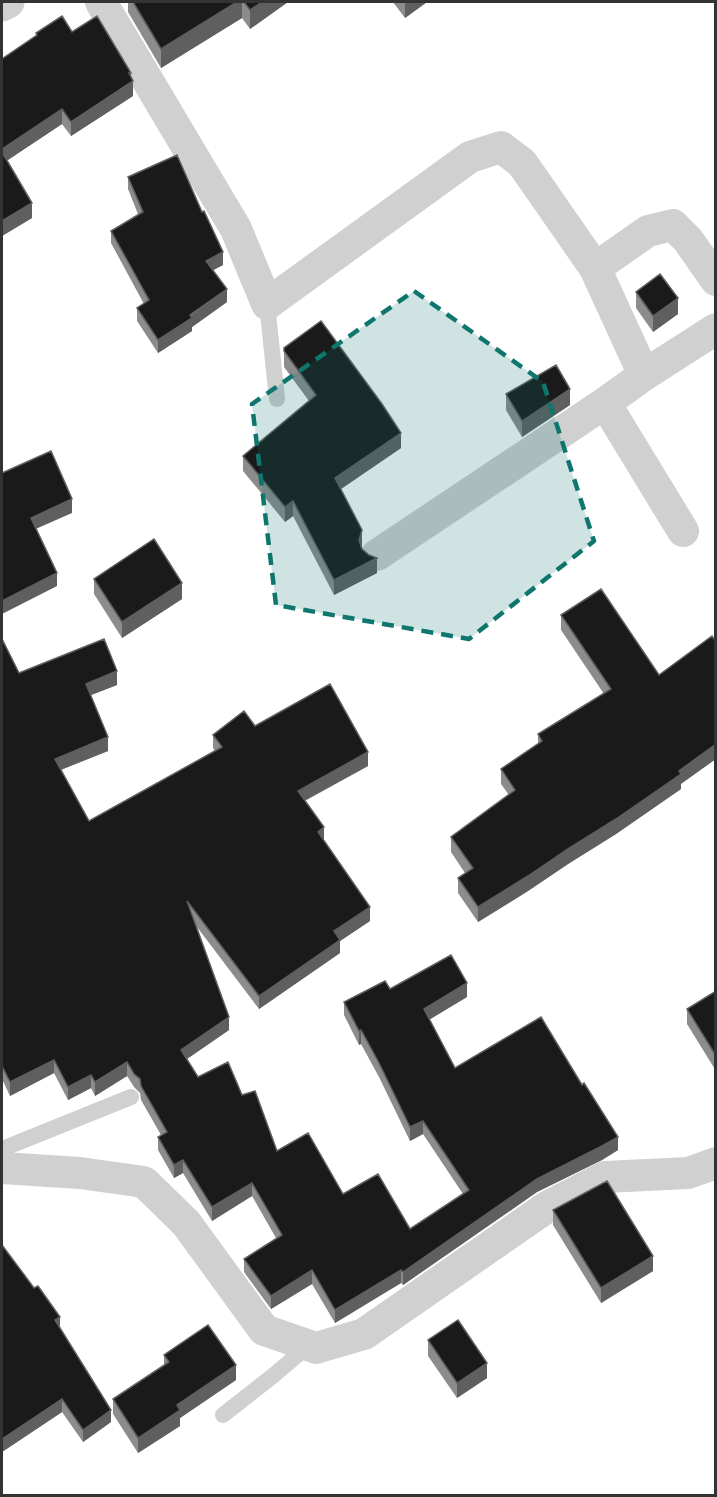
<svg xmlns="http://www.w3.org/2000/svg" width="717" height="1497" font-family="'Source Sans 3',sans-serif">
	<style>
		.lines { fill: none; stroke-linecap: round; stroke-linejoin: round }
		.service { stroke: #d0d0d0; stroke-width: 16 }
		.minor { stroke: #d0d0d0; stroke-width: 32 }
		.tertiary { stroke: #d0d0d0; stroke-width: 33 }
		.wall { fill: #8c8c8c }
		.shaded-wall { fill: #5f5f5f }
		.building { fill: #1a1a1a; stroke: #5f5f5f; stroke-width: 1.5 }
		.marked { fill: #0f766e; fill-opacity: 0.2; stroke: #0f766e; stroke-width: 4.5; stroke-dasharray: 12 8; stroke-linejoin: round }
	</style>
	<rect width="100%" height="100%" fill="#fff"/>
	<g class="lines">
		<!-- service -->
		<path class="service" d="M267 304 277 399
			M2 1149 131 1097
			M223 1415 274 1375 308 1346"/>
		<!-- minor -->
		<path class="minor" d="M101 2 236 229 267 304 470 157 501 147 522 163 595 268 648 231 673 225 688 240 716 280
			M595 268 644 375 605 403 683 531
			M644 375 716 329
			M377 555 605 403
			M2 1168 80 1173 144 1182 186 1223 264 1330 316 1348 364 1334 547 1207 605 1177 688 1173 716 1163"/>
		<!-- tertiary -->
		<path class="tertiary" d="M2 5 8 2"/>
	</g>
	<!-- wall -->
	<path class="wall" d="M128 2H288L250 29 242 18 161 68 128 12Z
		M393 2H427L405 18Z
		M72 32 133 96 71 136 62 124 6 161 32 218 2 236V59L36 36V33Z
		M128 177 223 265 213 270 227 302 192 327V331L158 353 137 321V308L144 304 111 243V231L138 214 128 189Z
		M636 292 678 314 653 332 636 308Z
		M284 348 401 448 341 489 362 545 361 548 377 573 334 595 293 516 285 522 243 471V456L309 401 284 367Z
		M506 394 570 405 522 437 506 410Z
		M94 579 182 599 122 638 94 594Z
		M561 615 681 784V789L616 834 568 864 528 891 478 922 458 893V878L465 873 451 852V837L509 795 501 784V769L538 744V734L604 694 561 630Z
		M2 639 19 673 117 685 91 695 108 751 61 770 89 821 215 751 213 748V735L255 726 368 766 305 801 324 841 370 921 340 941V953L259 1009 197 927 229 1030 187 1059 198 1077 242 1095 277 1151 343 1194 410 1229 463 1194 423 1134 410 1141 379 1077 361 1044 359 1045 344 1015V1002L390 989 467 997 429 1019 455 1068 618 1150 602 1160 537 1192 403 1285 401 1283 335 1323 312 1284 271 1309 244 1272V1259L276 1238 252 1196 212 1221 183 1173 174 1178 158 1150V1137L161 1135 141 1100 140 1093 134 1087 127 1076 95 1096 91 1088 68 1100 54 1073 10 1096 2 1079Z
		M716 991V1071L687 1024V1009Z
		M553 1210 653 1271 601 1303 553 1225Z
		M2 1245 60 1328 111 1422 83 1442 62 1412 2 1452Z
		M428 1340 487 1378 457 1398 428 1356Z
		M164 1355 236 1380 180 1418V1426L138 1453 113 1414V1399L164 1365Z"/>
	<!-- shaded-wall -->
	<path class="shaded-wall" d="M237 2H242V18L161 68V49Z
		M262 2H288L250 29V10Z
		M405 2H427L405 18Z
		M131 73V82L133 81V96L71 136V122Z
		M62 109V124L2 164V149Z
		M32 203V218L2 236V221Z
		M223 252V265L206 274V261Z
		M227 289V302L192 327V331L158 353V340Z
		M678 298V314L653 332V316Z
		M570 389V405L522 437V421Z
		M401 433V448L335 493V478Z
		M72 499V513L31 531V518Z
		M293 501V516L285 522V507Z
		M362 530V545L359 556V540Z
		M377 558V573L334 595V580Z
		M57 573V586L2 614V601Z
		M182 583V599L122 638V622Z
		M117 671V685L86 697V684Z
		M108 737V751L55 772V759Z
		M716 744V759L681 784V789L616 834 568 864 528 891 478 922V907L679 771Z
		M368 752V766L298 804V791Z
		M324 827V841L318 832Z
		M370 907V921L340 941V953L259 1009V996L334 931Z
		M467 983V997L424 1023V1009Z
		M229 1017V1030L181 1063V1050Z
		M361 1030V1044L359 1045V1031Z
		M54 1060V1073L10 1096V1082Z
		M127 1062V1076L95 1096V1082Z
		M91 1075V1088L68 1100V1087Z
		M423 1121V1134L410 1141V1127Z
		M618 1137V1150L602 1160 537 1192 403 1285V1272L537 1179Z
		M183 1160V1173L174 1178V1165Z
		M252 1183V1196L212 1221V1207Z
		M653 1256V1271L601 1303V1288Z
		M312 1270V1284L271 1309V1296Z
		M401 1270V1283L335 1323V1310Z
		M60 1317V1329L55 1320Z
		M487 1363V1378L457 1398V1383Z
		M236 1365V1380L180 1418V1426L138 1453V1438L177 1405Z
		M62 1399V1412L2 1452V1439Z
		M111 1410V1422L83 1442V1430Z"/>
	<!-- building -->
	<path class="building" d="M133 2H237L161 49Z
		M244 2H262L250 10Z
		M62 16 72 32 97 16 131 73H129L133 81 71 122 62 109 2 149V59L37 35 36 33Z
		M2 152 32 203 2 221Z
		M177 155 202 212 204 211 223 252 206 261 227 289 190 315 192 318 158 340 137 308 149 300 111 231 143 212 128 177Z
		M660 274 678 298 653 316 636 292Z
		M321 321 382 404 401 433 335 478 362 530 359 540 362 549 369 555 377 558 334 580 293 501 285 507 243 456 316 395 284 351V348Z
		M556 365 570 389 522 421 506 394Z
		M51 451 72 499 31 518 57 573 2 601V473Z
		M154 539 182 583 122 622 94 579Z
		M601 589 659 675 712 636 716 642V744L679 771 681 774 616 819 568 849 528 876 478 907 458 878 473 868 451 837 515 790 501 769 542 741 538 734 611 689 561 615Z
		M2 639 19 673 104 639 117 671 86 684 108 737 55 759 89 821 222 747 213 735 244 711 255 726 330 684 368 752 298 791 324 827 318 832 370 907 334 931 340 940 259 996 187 901 229 1017 181 1050 198 1077 228 1062 242 1095 255 1091 277 1151 308 1133 343 1194 378 1174 410 1229 469 1190 423 1121 410 1127 379 1063 361 1030 359 1031 344 1002 385 981 390 989 451 955 467 983 424 1009 455 1068 541 1017 582 1085 584 1083 618 1137 602 1146 537 1179 403 1272 401 1270 335 1310 312 1270 271 1296 244 1259 282 1235 252 1183 212 1207 183 1160 174 1165 158 1137 167 1132 141 1086 140 1079 134 1074 127 1062 95 1082 91 1075 68 1087 54 1060 10 1082 2 1066Z
		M716 991V1056L687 1009Z
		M607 1181 653 1256 601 1288 553 1210Z
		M2 1245 34 1288 38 1286 60 1317 55 1320 111 1410 83 1430 62 1399 2 1439Z
		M458 1320 487 1363 457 1383 428 1340Z
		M208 1325 236 1365 177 1405 180 1410 138 1438 113 1399 169 1362 164 1355Z"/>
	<!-- marked area -->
	<path class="marked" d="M414 291 543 382 594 541 469 639 276 605 252 404Z"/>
	<!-- border -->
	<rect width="717" height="1497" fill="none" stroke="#333333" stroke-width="6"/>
</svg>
